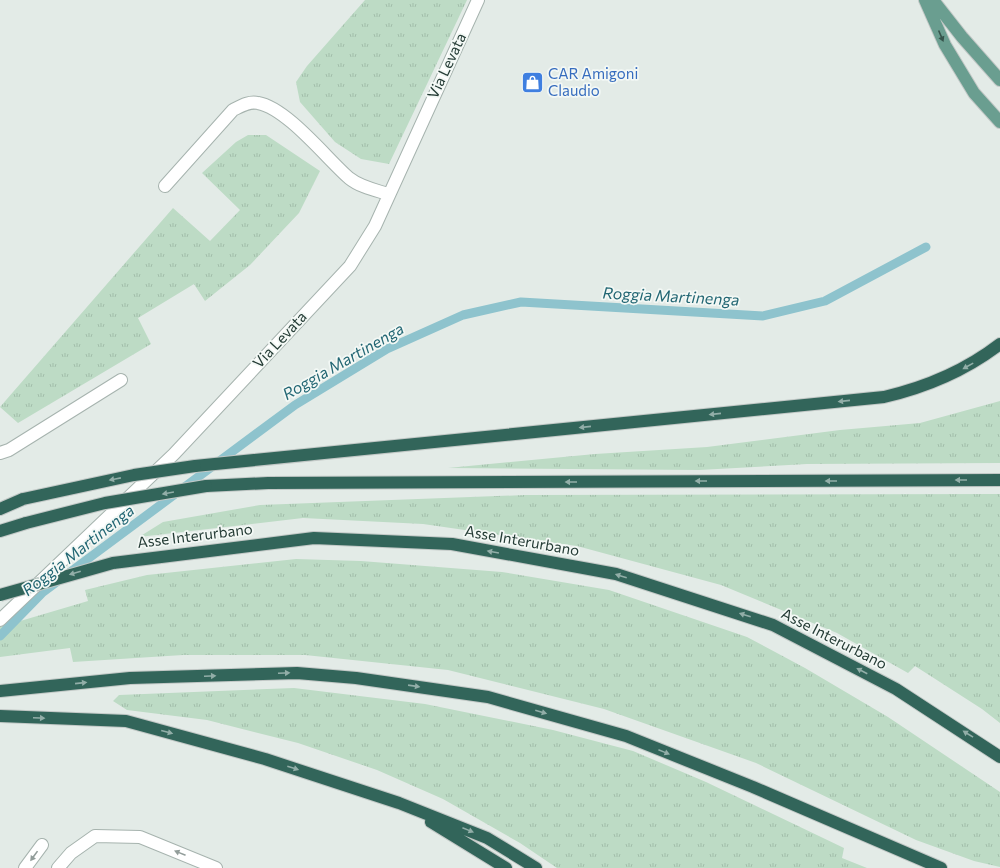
<svg xmlns="http://www.w3.org/2000/svg" width="1000" height="868" font-family="Commissioner,sans-serif">
	<style>
		.grass { fill: url(#grass-tufts) }
		.lines { fill: none; stroke-linecap: round; stroke-linejoin: round }
		.stream { stroke: #8ec3cd; stroke-width: 9 }
		.minor-casing { stroke: #a6b3ae; stroke-width: 14 }
		.major-casing { stroke: #c2c8c6; stroke-width: 14 }
		.highway-casing { stroke: #c2c8c6; stroke-width: 14 }
		.minor { stroke: #fff; stroke-width: 12 }
		.major { stroke: #6a9e90; stroke-width: 12 }
		.highway { stroke: #32655a; stroke-width: 12 }
		.highway-bridge-casing { stroke: #c2c8c6; stroke-width: 14; stroke-linecap: butt }
		.highway-bridge { stroke: #32655a; stroke-width: 12 }
		.oneway { fill: #36544c }
		.oneway2 { fill: #92aea8 }
		.oneway3 { fill: #929d9a }
		.labels { text-anchor: middle; stroke-width: 3.5; stroke-linejoin: round; paint-order: stroke }
		.street-label { font-size: 15px; fill: #243b35; stroke: #f3f8f5 }
		.shop-label { font-size: 15px; fill: #366cbe; stroke: #f3f8f5; text-anchor: start }
		.water-label { font-size: 16px; font-style: italic; fill: #226673; stroke: #f3f8f5 }
	</style>
	<defs>
		<pattern id="grass-tufts" width="24" height="20" patternUnits="userSpaceOnUse"><rect width="24" height="20" fill="#bddbc5"/><path d="M3 7l-1-3M5 7V3M7 7l1-3M15 17l-1-3M17 17v-4M19 17l1-3" fill="none" stroke="#a2bdaa"/></pattern>
	</defs>
	<rect width="100%" height="100%" fill="#e3ebe7"/>
	<!-- grass -->
	<path class="grass" d="M365 0H467L389 164 361 159 335 142 300 102 296 82 307 66Z
		M248 135H266L320 171 299 213 250 265 205 301 194 284 138 318 151 344 18 423 0 407 173 208 210 241 240 210 202 173 236 142Z
		M1000 401V463L807 464 699 470 448 468 595 454 707 447 840 430 920 423Z
		M1000 494V723L982 709 915 666 908 673 837 633 721 585 577 546 423 524 303 518 139 537 163 522 260 505 525 495Z
		M296 559 361 561 502 572 609 590 747 637 805 668 888 717 1000 792V867L974 861 916 840 756 763 604 709 448 670 305 655H183L73 662 70 648 0 657V627L88 601 85 590 147 575Z
		M294 688 425 704 553 730 633 751 706 782 844 848 842 858 867 868H557L520 843 443 799 377 770 298 743 207 720 127 710 113 701 119 695Z"/>
	<g class="lines">
		<!-- stream -->
		<path class="stream" d="M0 636 42 593 295 405 387 349 463 315 521 302 763 316 825 301 926 247"/>
		<defs>
			<path id="minor" d="M165 186 233 110C241 106 249 101 258 103 287 108 327 159 349 178 360 187 375 190 388 194
				M0 453 9 450 121 380
				M0 620 174 454 350 266 375 226 478 0
				M25 868 42 845
				M58 868 71 853 95 836 140 837 216 868"/>
			<path id="major" d="M925 0 945 45 974 93 1000 122
				M933 0 962 37 1000 80"/>
			<path id="highway" d="M195 466 884 397C927 387 965 371 1000 344
				M206 486 268 483 1000 480
				M0 509 23 499
				M0 531 26 523
				M113 563 314 538 452 544 616 574 773 625 896 689 1000 757
				M0 691 130 678 297 673 356 678 488 697 626 736 753 787 941 868
				M0 716 126 721 265 759 399 803 487 838 536 868
				M431 822 506 868"/>
		</defs>
		<!-- minor casing -->
		<use href="#minor" class="minor-casing"/>
		<!-- major casing -->
		<use href="#major" class="major-casing"/>
		<!-- highway casing -->
		<use href="#highway" class="highway-casing"/>
		<!-- minor -->
		<use href="#minor" class="minor"/>
		<!-- major -->
		<use href="#major" class="major"/>
		<!-- highway -->
		<use href="#highway" class="highway"/>
		<defs>
			<path id="highway-bridge" d="M23 499 134 475 195 466
				M26 523 105 503 206 486
				M0 595 113 563"/>
		</defs>
		<!-- highway-bridge casing -->
		<use href="#highway-bridge" class="highway-bridge-casing"/>
		<!-- highway-bridge -->
		<use href="#highway-bridge" class="highway-bridge"/>
	</g>
	<!-- one-way arrows -->
	<defs><path id="oneway-solid" d="M-6-.8H1V-3.2L6.5 0L1 3.2V.8H-6Z"/></defs>
	<use class="oneway" href="#oneway-solid" transform="translate(941 36) rotate(67)"/>
	<g class="oneway2">
		<use href="#oneway-solid" transform="translate(968 366) rotate(151)"/>
		<use href="#oneway-solid" transform="translate(844 401) rotate(174)"/>
		<use href="#oneway-solid" transform="translate(715 414) rotate(174)"/>
		<use href="#oneway-solid" transform="translate(585 427) rotate(174)"/>
		<use href="#oneway-solid" transform="translate(115 479) rotate(169)"/>
		<use href="#oneway-solid" transform="translate(961 480) rotate(180)"/>
		<use href="#oneway-solid" transform="translate(701 481) rotate(180)"/>
		<use href="#oneway-solid" transform="translate(831 481) rotate(180)"/>
		<use href="#oneway-solid" transform="translate(571 482) rotate(180)"/>
		<use href="#oneway-solid" transform="translate(168 493) rotate(170)"/>
		<use href="#oneway-solid" transform="translate(493 552) rotate(-170)"/>
		<use href="#oneway-solid" transform="translate(75 573) rotate(164)"/>
		<use href="#oneway-solid" transform="translate(621 576) rotate(-163)"/>
		<use href="#oneway-solid" transform="translate(745 615) rotate(-162)"/>
		<use href="#oneway-solid" transform="translate(862 671) rotate(-152)"/>
		<use href="#oneway-solid" transform="translate(284 673) rotate(-2)"/>
		<use href="#oneway-solid" transform="translate(210 676) rotate(-2)"/>
		<use href="#oneway-solid" transform="translate(81 683) rotate(-6)"/>
		<use href="#oneway-solid" transform="translate(414 686) rotate(8)"/>
		<use href="#oneway-solid" transform="translate(541 712) rotate(16)"/>
		<use href="#oneway-solid" transform="translate(39 718) rotate(2)"/>
		<use href="#oneway-solid" transform="translate(167 732) rotate(15)"/>
		<use href="#oneway-solid" transform="translate(968 734) rotate(-148)"/>
		<use href="#oneway-solid" transform="translate(664 752) rotate(22)"/>
		<use href="#oneway-solid" transform="translate(293 768) rotate(18)"/>
		<use href="#oneway-solid" transform="translate(468 830) rotate(22)"/>
	</g>
	<g class="oneway3">
		<use href="#oneway-solid" transform="translate(180 853) rotate(-158)"/>
		<use href="#oneway-solid" transform="translate(34 856) rotate(126)"/>
	</g>
	<!-- icons -->
	<defs>
		<symbol id="shop-square" viewBox="-11 -11 22 22"><rect x="-9" y="-9" width="18" height="18" rx="4" fill="#3f7fe0" stroke="#f3f8f5"/><path d="M-5-2.5h2.3a2.7 3.5 0 0 1 5.4 0H5L5.5 6h-11ZM-1.5-2.5h3a1.5 2.3 0 0 0-3 0Z" fill="#fff"/></symbol>
	</defs>
	<g fill-rule="evenodd">
		<use href="#shop-square" x="520" y="70" width="25" height="25"/>
	</g>
	<g class="labels">
		<!-- street labels -->
		<g class="street-label">
			<text transform="translate(447 66) rotate(-65)" y="5">Via Levata</text>
			<text transform="translate(280 340) rotate(-47)" y="5">Via Levata</text>
			<text transform="translate(195 536) rotate(-7)" y="5">Asse Interurbano</text>
			<text transform="translate(522 541) rotate(10)" y="5">Asse Interurbano</text>
			<text transform="translate(834 639) rotate(27)" y="5">Asse Interurbano</text>
		</g>
		<!-- shop labels -->
		<g class="shop-label">
			<text x="548" y="79">CAR Amigoni<tspan x="548" dy="17">Claudio</tspan></text>
		</g>
		<!-- water labels -->
		<g class="water-label">
			<text transform="translate(671 296) rotate(3)" y="6">Roggia Martinenga</text>
			<text transform="translate(343 361) rotate(-30)" y="6">Roggia Martinenga</text>
			<text transform="translate(78 550) rotate(-38)" y="6">Roggia Martinenga</text>
		</g>
	</g>
</svg>
